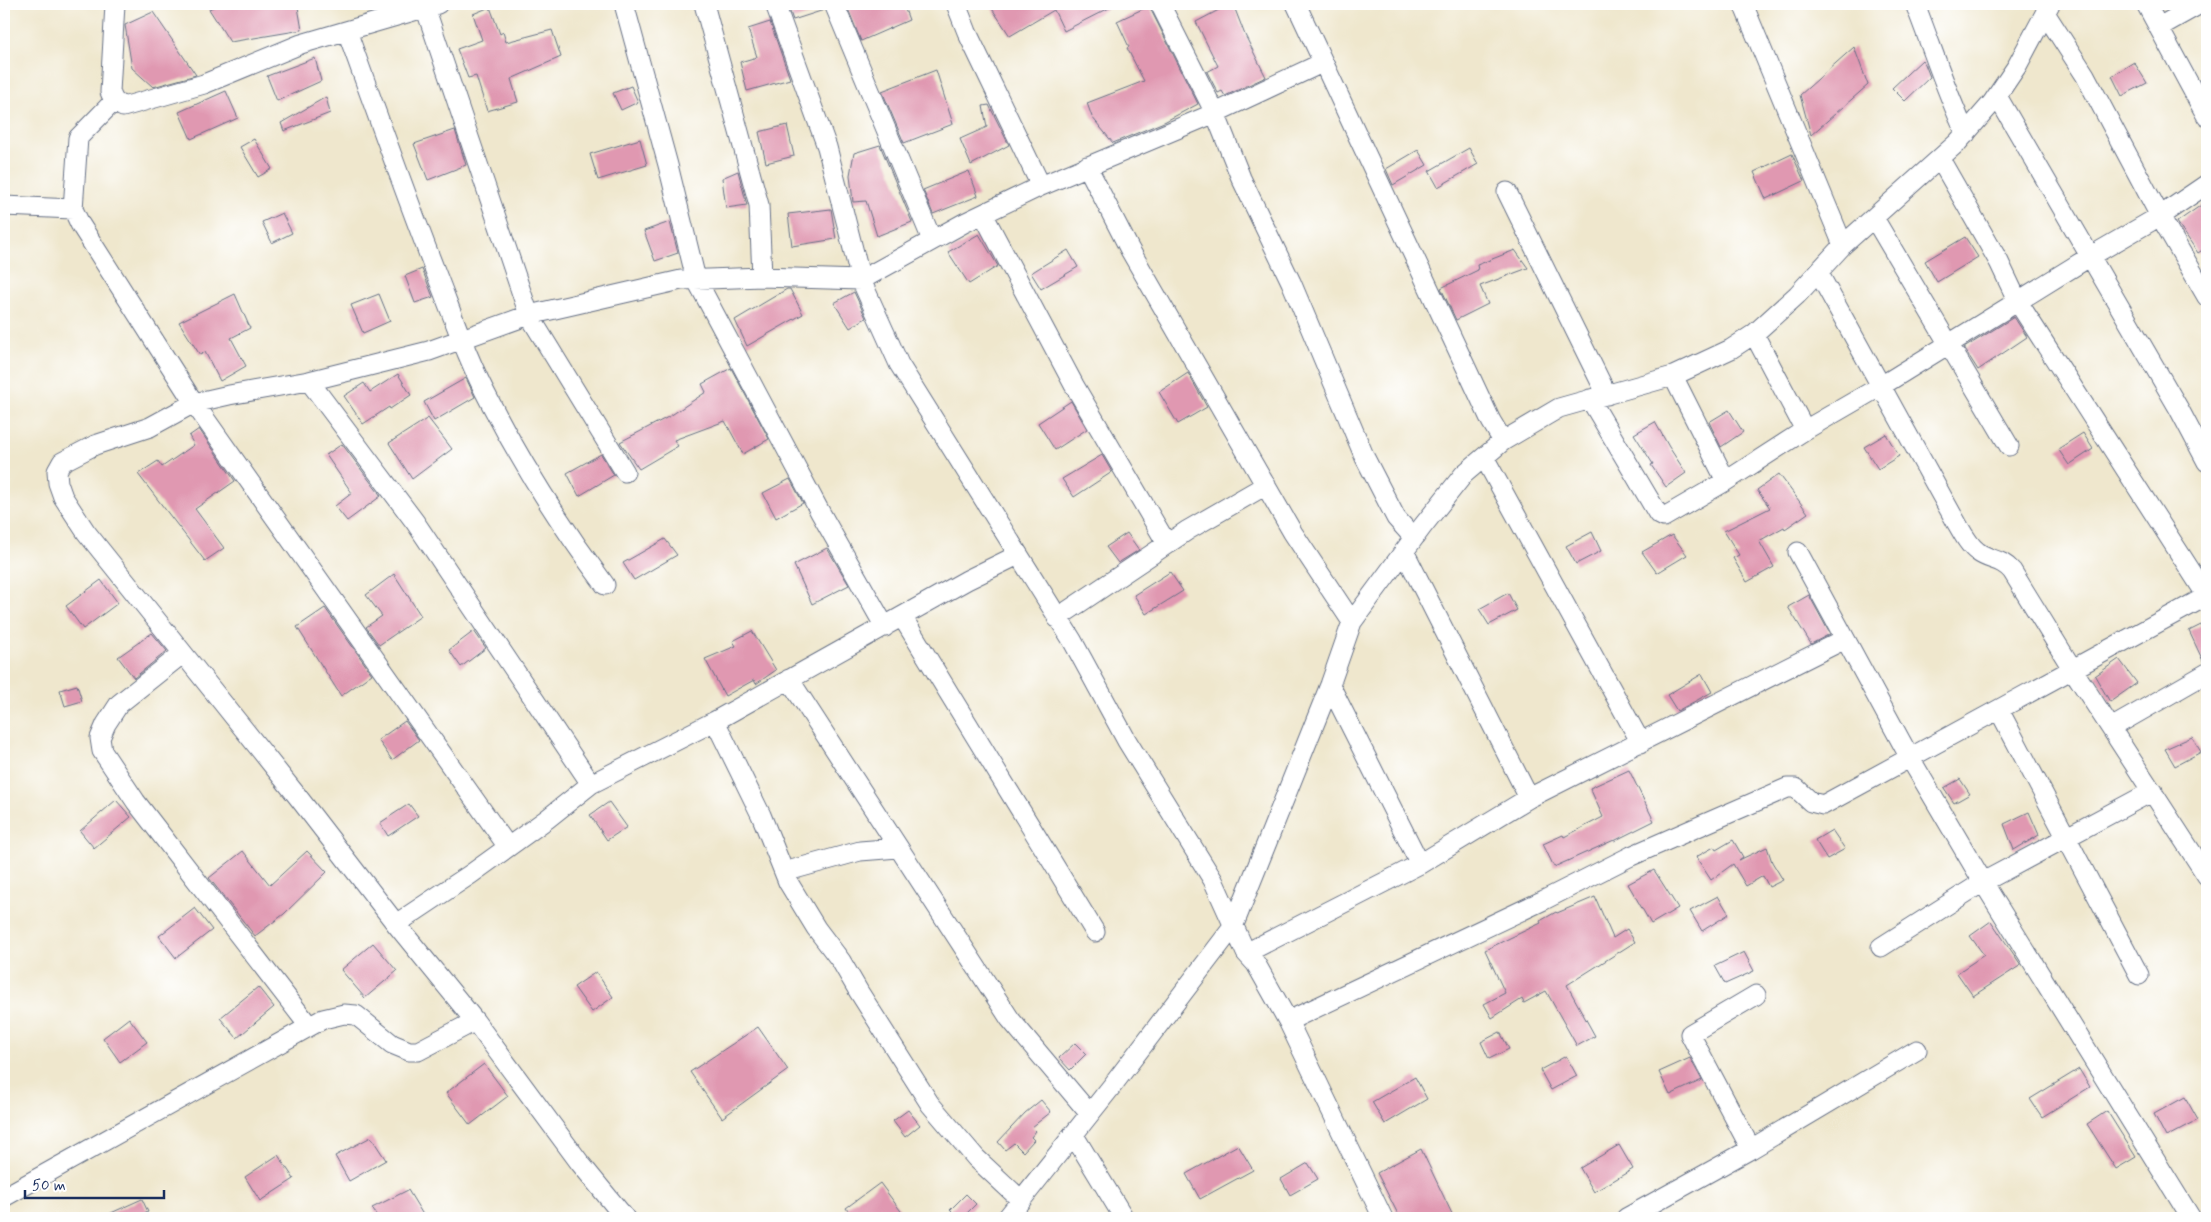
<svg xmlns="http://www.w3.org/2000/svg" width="2211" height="1222" viewBox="0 0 2211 1222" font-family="Mynerve,sans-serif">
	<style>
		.building { fill: #e098b1 }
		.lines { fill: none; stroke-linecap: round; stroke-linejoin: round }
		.minor-casing { stroke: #656f85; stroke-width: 21 }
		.minor { stroke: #fff; stroke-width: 19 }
	</style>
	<rect width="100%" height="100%" fill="#fff"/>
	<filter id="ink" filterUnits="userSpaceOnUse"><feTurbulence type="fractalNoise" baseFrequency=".02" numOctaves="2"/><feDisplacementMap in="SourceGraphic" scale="10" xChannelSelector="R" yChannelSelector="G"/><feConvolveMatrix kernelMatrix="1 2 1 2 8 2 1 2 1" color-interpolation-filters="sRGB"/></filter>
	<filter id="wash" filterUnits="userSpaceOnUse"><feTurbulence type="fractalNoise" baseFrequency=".0096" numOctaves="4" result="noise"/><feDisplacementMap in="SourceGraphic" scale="20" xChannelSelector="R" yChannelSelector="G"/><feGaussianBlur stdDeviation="1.12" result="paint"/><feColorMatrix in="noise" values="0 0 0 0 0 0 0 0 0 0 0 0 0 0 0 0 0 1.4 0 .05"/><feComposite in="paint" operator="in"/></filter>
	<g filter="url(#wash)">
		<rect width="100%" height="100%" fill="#efe7cd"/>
		<g id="blocks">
			<!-- building -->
			<path class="building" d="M219,4h72l7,3 4,23 -72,12 -21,-33z
				M787,4h36l1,6 -31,10z
				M864,4h39l6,16 -48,21 -13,-32z
				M989,4h128l-53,27 -10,-21 -44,26z
				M1230,4h3l12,31 21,42 -41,19 -3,-5 -4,2 -11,-21 11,-6 -22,-44z
				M1149,6l49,98 -34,18 -51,21 -21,-26 -5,-14 57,-22 -17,-33 2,-1 -12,-26z
				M490,7l10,27 3,-2 3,10 46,-12 9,27 -50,22 7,23 -31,9 -11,-35 -8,2 -11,-29 25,-9 -9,-26z
				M153,12l43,63 -43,12 -21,-19 -7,-43z
				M770,22l20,57 -43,12 -7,-29 17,-5 -9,-28z
				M1854,47l14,38 -57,50 -11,-40z
				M315,58l6,23 -44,20 -10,-25z
				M1922,60l3,4 5,13 -25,24 -13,-13z
				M2134,62l13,21 -25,13 -10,-20z
				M936,70l17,54 -49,19 -22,-52z
				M631,86l7,16 -17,8 -8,-17z
				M226,91l12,27 -47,21 -12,-27z
				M326,97l4,16 -46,18 -3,-8z
				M989,105l20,40 -38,20 -11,-26 27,-12 -4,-21z
				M787,125l7,31 -28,7 -7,-31z
				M455,130l11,35 -38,15 -14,-36z
				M254,139l18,30 -14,8 -18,-30z
				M640,139l7,26 -49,15 -8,-26z
				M880,145l32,77 -35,14 -11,-35 -13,1 -3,-27 4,-22z
				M1469,148l9,16 -40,23 -9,-16z
				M1418,150l9,15 -34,20 -7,-16z
				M1792,154l12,27 -38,18 -12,-27z
				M738,171l9,34 -21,3 -4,-30z
				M969,171l9,25 -45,18 -10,-24z
				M2207,201v46l-9,6 -21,-31z
				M831,209l5,30 -44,7 -4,-32z
				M282,213l10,20 -20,10 -10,-21z
				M670,222l8,31 -23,8 -11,-30z
				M979,234l19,32 -29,18 -21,-32z
				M1965,237l13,20 -41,25 -12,-21z
				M1068,250l10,17 -37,22 -10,-16z
				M1515,250l13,18 -48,18 8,18 -32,16 -15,-32 37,-18 -1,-5z
				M422,269l11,28 -18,6 -10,-27z
				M787,289h3l13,25 -56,32 -12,-26z
				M854,292l12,26 -16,10 -16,-25z
				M235,294l15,34 -19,10 15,28 -26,15 -15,-29 -5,3 -21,-33z
				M379,294l11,27 -27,12 -12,-28z
				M2014,317l13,20 -49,33 -14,-22z
				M731,368l38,71 -26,15 -18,-33 -51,19 4,6 -39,23 -19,-27 50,-26 36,-24 -4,-8z
				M1188,373l19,34 -29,17 -19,-32z
				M398,374l13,21 -21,14 -1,-2 -26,17 -19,-28 20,-13 6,9z
				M466,378l9,19 -41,24 -10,-19z
				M1071,401l16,28 -32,21 -17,-27z
				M1729,410l14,22 -22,15 -12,-25z
				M428,418l24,31 -40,30 -23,-36z
				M1655,422l14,25 17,26 -20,14 -15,-22 2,-1 -19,-30z
				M199,429l36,52 -40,28 29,39 -19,13 -67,-87 20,-13 4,6 32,-22 -5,-9z
				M2083,433l10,16 -24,16 -11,-16z
				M1886,434l13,22 -21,13 -14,-22z
				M342,444l39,52 -34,25 -12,-15 17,-13 -26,-38z
				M601,454l13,21 -35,21 -12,-23z
				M1102,455l10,17 -38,25 -12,-18z
				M1779,474l29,39 -23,16 -1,-2 -25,14 15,26 -27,15 -14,-24 6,-3 -15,-24 46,-23 -13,-18z
				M790,479l13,24 -27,15 -13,-25z
				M1592,532l9,19 -25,13 -10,-18z
				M1127,533l12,17 -21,13 -12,-16z
				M1672,535l15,20 -30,18 -15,-21z
				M665,539l12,16 -43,25 -11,-17z
				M827,548l22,37 -37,19 -18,-39z
				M1170,572l13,19 -37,23 -12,-19z
				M394,574l27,42 -42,29 -13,-18 16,-11 -16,-21z
				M101,580l17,23 -35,26 -17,-23z
				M1508,593l9,17 -28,15 -10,-16z
				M1809,595l21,39 -19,10 -23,-37z
				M325,608l47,66 -31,22 -44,-69z
				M2207,622v40l-3,1 -15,-32z
				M474,631l12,17 -25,19 -12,-17z
				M752,631l24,39 -20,14 -2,-4 -29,16 -20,-37 31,-13 -3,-5z
				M152,633l15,18 -33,27 -16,-21z
				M2119,659l18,24 -27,19 -15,-26z
				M1702,674l10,18 -35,19 -10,-16z
				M77,685l5,16 -17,5 -5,-16z
				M405,721l14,19 -27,20 -14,-20z
				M2192,737l9,15 -26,14 -10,-17z
				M1629,770l25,51 -40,20v-1l-60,27 -11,-23 20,-9 1,2 39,-20 -13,-29z
				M1960,779l10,15 -16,9 -10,-15z
				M116,800l15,17 -37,31 -14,-17z
				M609,802l18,25 -20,13 -17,-25z
				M409,804l9,12 -30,20 -8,-13z
				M2029,812l10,23 -25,15 -10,-26z
				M1832,830l13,19 -18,10 -12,-19z
				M1733,840l10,17 -4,3 28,-13 5,15 11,18 -14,7 -6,-11 -17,10 -13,-22 -22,16 -15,-23 18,-10 2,3z
				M243,851l27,34 37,-34 20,21 -43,42 -29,22 -46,-58z
				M1654,870l24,38 -27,16 -23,-40z
				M1718,896l11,18 -27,17 -12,-20z
				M1595,897l18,41 14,-9 8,13 -68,43 28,51 -18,10 -31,-55 -22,12 -2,-4 -30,19 -8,-14 21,-11 -20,-43 56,-27 -1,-2 16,-9 1,1z
				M195,908l17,22 -36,28 -17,-22z
				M1991,921l30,44 -48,31 -16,-23 27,-18 -14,-19z
				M373,943l24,28 -32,27 -24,-28z
				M1744,952l10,19 -29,13 -10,-18z
				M596,972l17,25 -21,15 -18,-25z
				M258,987l16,20 -37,31 -17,-20z
				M129,1018l18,24 -27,20 -17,-24z
				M758,1027l30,43 -66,48 -32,-46z
				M1500,1032l9,17 -20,10 -8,-17z
				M1075,1043l11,11 -16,16 -11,-12z
				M1566,1056l11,20 -26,14 -11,-20z
				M1690,1058l12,22 -32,15 -11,-23z
				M484,1064l24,32 -38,29 -24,-32z
				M2079,1069l11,18 -48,30 -12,-18z
				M1415,1077l12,22 -42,25 -13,-22z
				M2185,1097l13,23 -32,17 -12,-23z
				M1041,1100l10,12 -19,15 4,4 -5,6 3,3 -11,12 -9,-9 -9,7 -7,-8 27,-29z
				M908,1110l12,15 -15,12 -12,-16z
				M2107,1111l29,46 -20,12 -29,-45z
				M371,1137l15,23 -37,21 -14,-25z
				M1238,1145l15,25 -53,29 -14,-25z
				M1619,1145l14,24 -39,23 -14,-24z
				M1421,1149l33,69h-54l-23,-45z
				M278,1155l16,24 -34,22 -15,-24z
				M1308,1163l10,16 -28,16 -9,-16z
				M880,1183l26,35h-53l-7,-10z
				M408,1190l17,28h-47l-6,-10z
				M966,1194l10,10 -14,14h-4l-8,-8z
				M142,1199l6,13 -12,6h-36z"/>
		</g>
	</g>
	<g filter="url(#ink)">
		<use href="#blocks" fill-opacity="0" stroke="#656f85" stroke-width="1"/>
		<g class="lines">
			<defs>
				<path id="minor" d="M115,4l-5,88 4,9 9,6 81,-23 97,-40 137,-40
					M424,4l105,311 96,157
					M624,4l44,161 28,114 124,233 65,115
					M704,4l55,201 3,72
					M775,4l52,143 34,133 103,-57 77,-37
					M834,4l98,236
					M956,4l11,28 74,154 174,-73 26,65 50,104 74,176 31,60 18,20
					M1160,4l55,109 107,-50
					M1296,4l195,417 12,20
					M1743,4l100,241
					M1915,4c17,43 31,88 51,130
					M2146,4l61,113
					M2045,13l40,62 75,141 47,81
					M2159,27l41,-23
					M347,31c29,81 58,162 89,242 17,43 32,88 54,129 33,64 72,125 115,183
					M1997,96l182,313 28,53
					M114,101l-36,37 -5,71 7,15 114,179 314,444
					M1940,159l59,103 19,40 189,294
					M1087,166l43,84 163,283 59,89
					M1507,192l100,203
					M4,206l69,3
					M983,214l91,171 93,159
					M1874,218l135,228
					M1818,272l137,248c6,10 13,25 23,32 12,9 23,6 34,19l61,99 134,206
					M1754,334l51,96
					M1673,376l53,105
					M309,381l106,141 176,262
					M1590,399l68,115 6,3 62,-36 79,-51 76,-44 210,-130 69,-40 47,-32
					M1484,457l157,286
					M1404,551l125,247
					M1798,552l112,206 73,124 208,336
					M903,618l192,314
					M1057,618l131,-88 78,-45
					M182,654l-63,50 -13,20 -6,14 2,13 34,51 173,224
					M789,679l221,340 79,94
					M1330,685l90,179
					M1999,710l140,265
					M715,721l46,94 27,67 28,46 25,33 18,31 71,112 46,54 45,42
					M2111,728l96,-55
					M784,872l76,-21 38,-3
					M396,924l75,-50 76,-55 44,-35 124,-63 252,-141 51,-25
					M1881,947l102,-65 170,-91
					M1246,953l174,-89 109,-66 316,-159
					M1288,1021l95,197
					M1073,1134l51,84
					M1751,1149l-61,-115 66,-39
					M4,1197l319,-178 21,-5 12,1 36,29 17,7h9l57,-30
					M625,1218l-45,-55 -105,-142 -79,-97 -98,-127 -212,-265 -23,-35 -5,-14 -1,-12 5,-9 33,-17 55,-18 44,-24 35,-8 80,-14 120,-30 100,-36 152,-35 81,-3 99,3 38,84 173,276 55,101 86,139 33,73 10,11 32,57 256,-121 87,-44 156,-68h9l15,14 12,3 384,-209
					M1007,1218l105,-132 121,-159 97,-242 22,-63 70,-95 42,-53 39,-33 56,-33 114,-32 58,-27 23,-15 43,-39 46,-50 115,-103 34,-39 25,-37 33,-62
					M1626,1218l125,-69 166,-99"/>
			</defs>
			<!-- minor casing -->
			<use href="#minor" class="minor-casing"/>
			<!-- minor -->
			<use href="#minor" class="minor"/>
		</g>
	</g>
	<!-- margin -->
	<rect width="2211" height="1222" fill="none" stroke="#fff" stroke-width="20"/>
	<!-- scale -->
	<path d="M25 1190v8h139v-8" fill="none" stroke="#1b2f5e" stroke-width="2.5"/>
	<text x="32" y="1190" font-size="15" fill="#1b2f5e" stroke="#ffffff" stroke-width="4" paint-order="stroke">50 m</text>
</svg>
